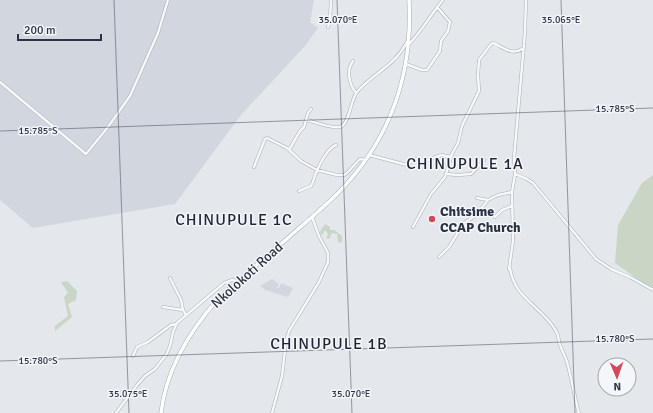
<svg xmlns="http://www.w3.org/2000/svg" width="653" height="413" viewBox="0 0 653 413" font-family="Signika,sans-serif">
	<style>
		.built { fill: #d2d6de }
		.green { fill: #c9d6c5 }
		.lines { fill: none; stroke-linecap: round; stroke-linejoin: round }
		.minor-casing { stroke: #a9aeb7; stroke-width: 3.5 }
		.major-casing { stroke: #a3abb8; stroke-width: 4.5 }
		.minor { stroke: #f7f8fa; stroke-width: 2.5 }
		.major { stroke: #fff; stroke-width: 3.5 }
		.ticks { fill: none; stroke: #2b3445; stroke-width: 1; stroke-opacity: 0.45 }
		.poi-dot { fill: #d1495b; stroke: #f4f6f9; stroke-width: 1.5 }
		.labels { text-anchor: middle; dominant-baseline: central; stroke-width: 3; stroke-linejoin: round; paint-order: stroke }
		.poi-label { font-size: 14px; font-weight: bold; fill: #2b3445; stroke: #f4f6f9; text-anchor: start }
		.street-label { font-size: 14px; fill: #2b3445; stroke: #f4f6f9 }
		.quarter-label { font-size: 16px; letter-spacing: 1px; fill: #1d2536; stroke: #f4f6f9 }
		.ticks-label { font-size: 10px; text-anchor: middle; fill: #2b3445; stroke: #f4f6f9; stroke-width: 3; stroke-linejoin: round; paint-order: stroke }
	</style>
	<rect width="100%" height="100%" fill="#e4e7ec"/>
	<!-- built -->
	<path class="built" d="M0,0h314l-4,22 8,6 -13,18 -64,69 -66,89 -142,24 -33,-28z
		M272,279l7,5 -2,4h2l2,-5 12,5 -5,9 -23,-7 -5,-4z"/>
	<!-- green -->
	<path class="green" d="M653,175v115l-38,-27 3,-38 24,-42z
		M325,224l5,3v3h4l8,6v7l-4,-1 -1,-8 -5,-1 -3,6 -3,-1 2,-4 -3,-4 -3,5 -3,-2z
		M67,281l10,10 -1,9 -8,4 4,13 -17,14v-5l13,-10 -4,-19 4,-4 -7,-11z"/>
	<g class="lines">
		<defs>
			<path id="minor" d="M526,0l-1,32 -11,126 1,16 12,5 6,4 63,76 15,10 19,8 23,13
				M328,27l2,-7 1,-20
				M409,44c13,-13 22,-30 34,-44
				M353,61c-7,9 -4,23 3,32
				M406,64l16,6h5l13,-19 1,-10 7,-10 2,-9 -13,-15
				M0,82l86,72 22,-27 22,-31 28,-63 10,-33
				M307,120c7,2 25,9 33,7 9,-2 11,-28 17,-35 17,-20 37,-25 50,-50
				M289,150l11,-19 4,-4 4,-14 3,-4
				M369,155l38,10 8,-6 12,1 15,-5 9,2
				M254,167l11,-28 2,-1 20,10 14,13 16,9 20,5h7l3,-2 13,-14 5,1
				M446,174l12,1 13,-1 13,-14
				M299,191l12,-5c3,-5 3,-10 6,-15 3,-8 11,-23 19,-26
				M477,198l11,2
				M495,217l7,-7 10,-4
				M413,227l18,-33 14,-17 7,-23 6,-11 4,-17 17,-35 -1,-16 1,-15 12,-16 2,-1c10,4 19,13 29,6
				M439,257l10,-10 15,-24 11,-7 13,-16 10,-5 14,-3
				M510,268c4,31 33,39 46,63 3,4 2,9 4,14 2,6 5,11 7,17 5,17 7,34 12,51
				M509,269l4,-28 -1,-49 3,-18
				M170,278l11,22 2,10 3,5
				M163,307l20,3
				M133,356l4,-9 11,-5 23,-17 5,-1
				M116,413l21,-28 8,-9 10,-7 11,-14 4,-9 3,-14 4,-9 47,-40 8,-3 7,1
				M272,413l10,-37 4,-35 3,-10 30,-49 9,-20v-9l-9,-17 -7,-19"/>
			<path id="major" d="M161,413c5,-43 28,-81 56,-113 21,-19 42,-38 64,-56 19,-17 39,-33 57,-51 52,-53 75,-119 71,-193"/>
		</defs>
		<!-- minor casing -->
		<use href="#minor" class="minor-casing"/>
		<!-- major casing -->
		<use href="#major" class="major-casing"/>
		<!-- minor -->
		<use href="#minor" class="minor"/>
		<!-- major -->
		<use href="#major" class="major"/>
	</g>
	<!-- ticks -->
	<path class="ticks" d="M114,0l15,413M337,0l15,413M561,0l14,413M0,131l653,-23M0,361l653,-22"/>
	<!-- markers -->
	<circle class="poi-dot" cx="432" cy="219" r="4"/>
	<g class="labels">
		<!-- poi labels -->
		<g class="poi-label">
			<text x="440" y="211">Chitsime<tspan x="440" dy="16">CCAP Church</tspan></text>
		</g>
		<!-- street labels -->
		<g class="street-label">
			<text transform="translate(247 275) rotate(-42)">Nkolokoti Road</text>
		</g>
		<!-- quarter labels -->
		<g class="quarter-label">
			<text x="465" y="164">CHINUPULE 1A</text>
			<text x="234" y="220">CHINUPULE 1C</text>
			<text x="329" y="344">CHINUPULE 1B</text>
		</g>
	</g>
	<g class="ticks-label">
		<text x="338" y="23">35.070°E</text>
		<text x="561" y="23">35.065°E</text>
		<text x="615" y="112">15.785°S</text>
		<text x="38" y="134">15.785°S</text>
		<text x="615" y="342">15.780°S</text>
		<text x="38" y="364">15.780°S</text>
		<text x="128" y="397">35.075°E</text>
		<text x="351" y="397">35.070°E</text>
	</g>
	<!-- north arrow -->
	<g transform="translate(617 377) rotate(178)"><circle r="19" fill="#f4f6f9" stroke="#a4a8b1"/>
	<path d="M0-3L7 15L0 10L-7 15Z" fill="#d1495b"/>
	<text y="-6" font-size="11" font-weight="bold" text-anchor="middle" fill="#2b3445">N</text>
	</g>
	<!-- scale -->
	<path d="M18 34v6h83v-6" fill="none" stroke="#2b3445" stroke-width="2"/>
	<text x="24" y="34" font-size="12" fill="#2b3445" stroke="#f4f6f9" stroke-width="3" paint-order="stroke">200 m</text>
</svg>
